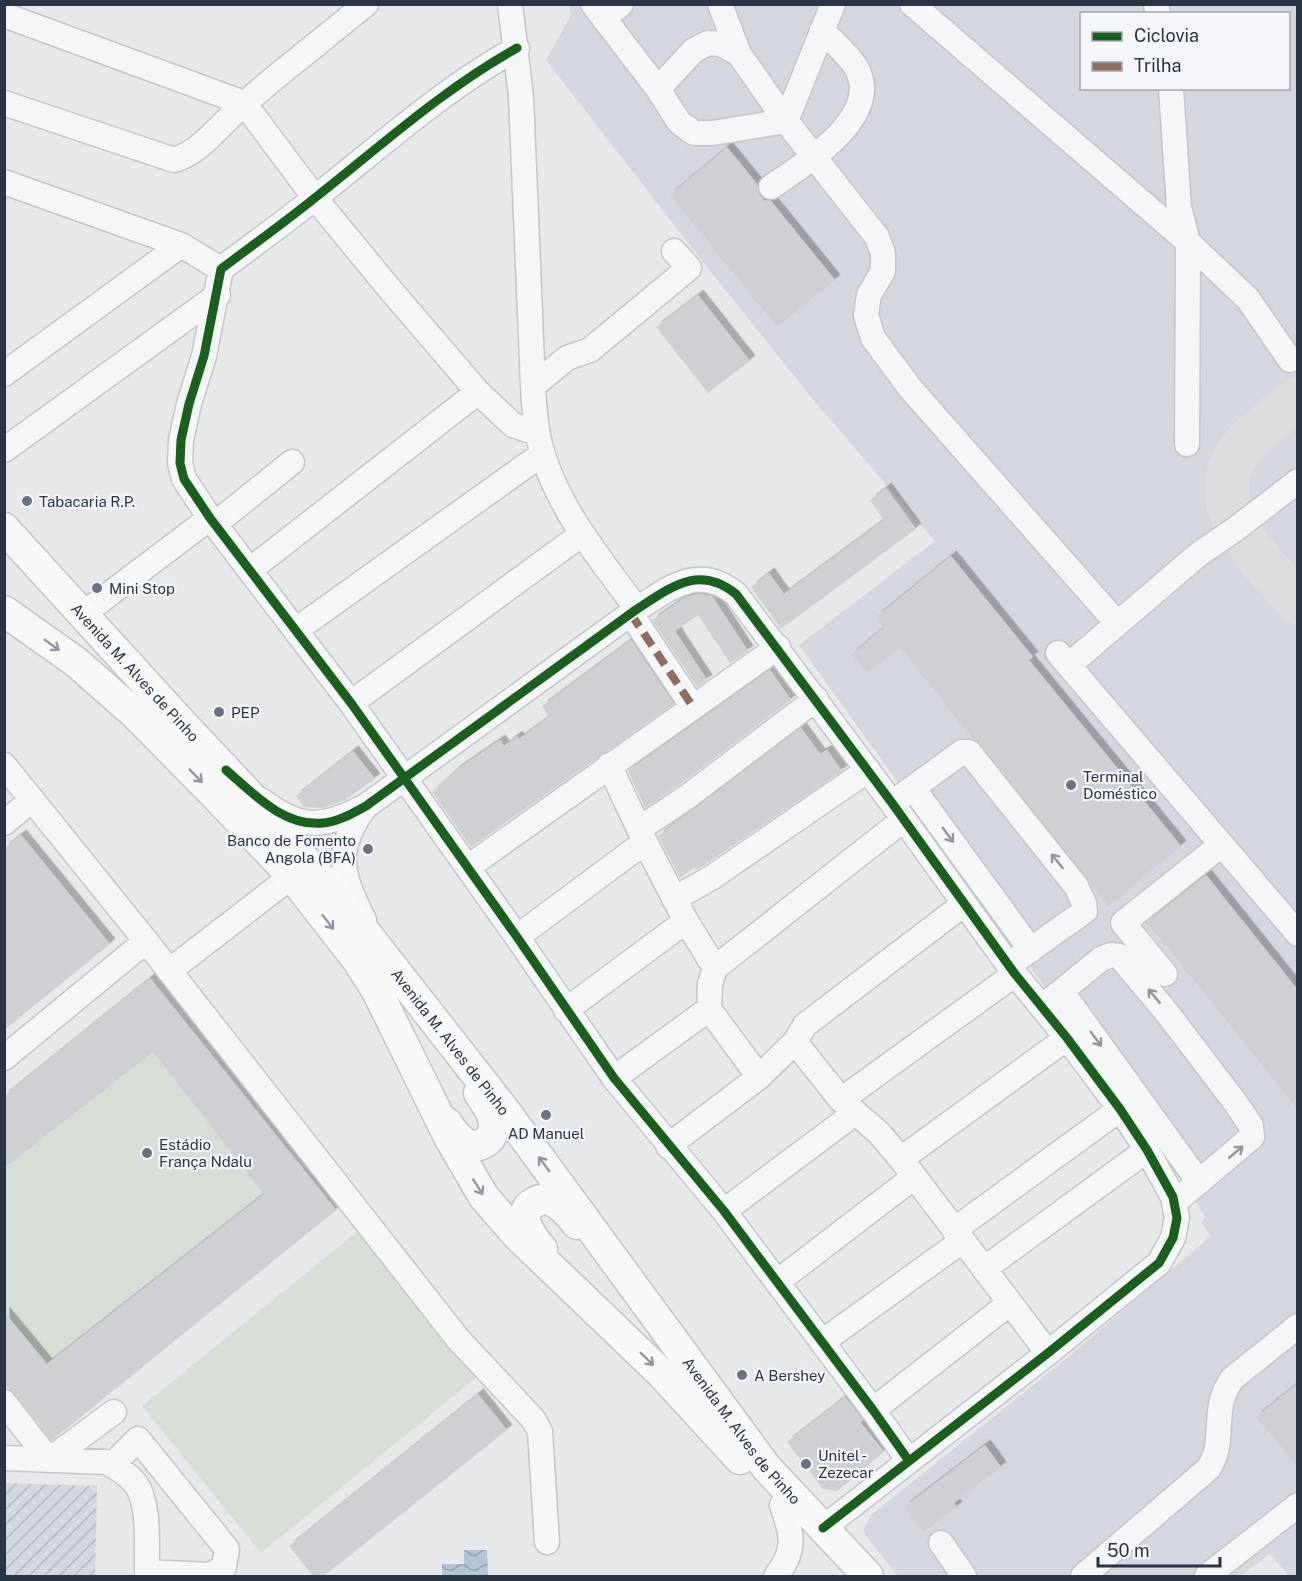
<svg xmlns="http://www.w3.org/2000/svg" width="1302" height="1581" viewBox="0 0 1302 1581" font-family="'Public Sans',sans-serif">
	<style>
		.built { fill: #d4d7dd; fill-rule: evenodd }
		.industrial { fill: url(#industrial-furrows) }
		.green { fill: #d6ded6 }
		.water { fill: url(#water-waves) }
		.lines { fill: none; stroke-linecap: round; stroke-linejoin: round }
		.taxiway { stroke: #dadcde; stroke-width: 44 }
		.building { fill: #ced0d3; filter: url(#shadow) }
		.minor-casing { stroke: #c4c6c8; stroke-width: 27 }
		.major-casing { stroke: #c2c5c8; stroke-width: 33 }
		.minor { stroke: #f5f6f7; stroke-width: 24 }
		.major { stroke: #f8f8f8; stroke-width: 30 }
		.quiet { stroke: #8d6e63; stroke-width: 8; stroke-dasharray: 15 8; stroke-linecap: butt }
		.cycleway-casing { stroke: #f4f6f9; stroke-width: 13 }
		.cycleway { stroke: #1b5e20; stroke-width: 9 }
		.oneway { stroke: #92969e }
		.oneway2 { stroke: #90959e }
		.poi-dot { fill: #6c737f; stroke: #f4f6f9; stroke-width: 2 }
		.labels { text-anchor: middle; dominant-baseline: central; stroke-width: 4.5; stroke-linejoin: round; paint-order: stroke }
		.poi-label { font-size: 15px; fill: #2b3445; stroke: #f4f6f9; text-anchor: start }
		.street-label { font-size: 15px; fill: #2b3445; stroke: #f4f6f9 }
	</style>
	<defs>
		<pattern id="industrial-furrows" width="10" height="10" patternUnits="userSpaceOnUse" patternTransform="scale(1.5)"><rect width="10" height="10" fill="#d4d7dd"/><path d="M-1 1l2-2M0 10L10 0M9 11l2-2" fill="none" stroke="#b6b9bf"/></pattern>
		<pattern id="water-waves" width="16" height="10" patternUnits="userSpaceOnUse" patternTransform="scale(1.5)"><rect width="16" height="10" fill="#b4c4d5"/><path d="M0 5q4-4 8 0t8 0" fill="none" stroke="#93a0af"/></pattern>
		<filter id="shadow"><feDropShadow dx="5.5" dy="-5.5" stdDeviation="0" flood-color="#0004"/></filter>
	</defs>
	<rect width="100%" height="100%" fill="#e6e8ea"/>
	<!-- built -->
	<path class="built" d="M568,5h729v1571h-8l-19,-22 -30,22h-342l-33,-41 -1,-6 7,-14 191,-153 149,-126 -10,-13 5,-6 -93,-135 -314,-437 136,-104 -120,-139 -120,-150 -149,-192 25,-45zM1082,14h206v74h-206z"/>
	<!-- industrial -->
	<path class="industrial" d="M5,1483l92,3 -2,90h-90z"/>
	<!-- green -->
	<path class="green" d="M150,978l186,232 -286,232 -45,-57v-289z
		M359,1230l118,147 -216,176 -119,-147z"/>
	<!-- water -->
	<path class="water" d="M464,1550h23l1,26h-46v-12h22z"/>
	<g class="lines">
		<!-- taxiway -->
		<path class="taxiway" d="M1298,399c-20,16 -52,38 -64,60 -29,53 32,107 64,143"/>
	</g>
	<!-- building -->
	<path class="building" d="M727,147l30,37 3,11 4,5 7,1 64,79 -58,47 -107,-132z
		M698,295l52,66 -42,32 -52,-66z
		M886,488l30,41 -135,100 -30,-42 18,-14 15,21 100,-74 -14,-20z
		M951,556l82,101 -4,3 152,186 -73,60 -128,-163 -8,-5 -72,-91 -33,26 -16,-18 33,-28 -8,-10z
		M698,594l14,2 36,55 -18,12 -32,-48 -23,16 32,49 -10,7 -45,-67 34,-23z
		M631,640l43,64 -203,143 -39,-55 24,-22 44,-30 4,6 13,-10 2,3 30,-22 -7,-11z
		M770,670l21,30 -112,85 -34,23 -17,-37z
		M801,728l19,26 7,-4 15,21 -139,95 -7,4 -1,-3 -15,11 -22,-42z
		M353,751l22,28 -30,21 -23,8 -18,-1 -8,-11z
		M21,835l89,109 -106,86v-182z
		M1206,875l92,115v120l-151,-188z
		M150,978l186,232 -284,230 -37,-47 -11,-8v-73l43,52 217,-170 -111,-142 -149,116v-72z
		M1298,1383v84l-42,-50z
		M478,1394l29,36 -183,146h-11l-24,-30z
		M845,1397l18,23 -3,2 24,30 -47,39 -14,-2 -36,-47z
		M985,1445l16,22 -47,36 3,4 -34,25 -19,-25z"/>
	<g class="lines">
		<defs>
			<path id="minor" d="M510,4l11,92 12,290c1,23 3,47 10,69 18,58 59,106 94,154
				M593,4l65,85 21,33 15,11h19l73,-12 91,116 6,16v18l-14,24 -3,20 7,23 37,50 207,235
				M720,4l19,50
				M912,4l276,238 60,57 42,61
				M1156,4l2,10
				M4,15l240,88 71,95 73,89 90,105 35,33 24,8
				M604,19l17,-15
				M517,48c-75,42 -135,97 -201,149 -31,25 -63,48 -95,72l-17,87 -15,48 -8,36 -1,23 4,16 26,39 141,185 166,234 97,141 110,133 149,199 36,51
				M1171,88l8,119 9,35 -1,202
				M658,89l36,-39 14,-7 13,1 18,10 47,67
				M4,103l170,57c28,-8 49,-39 71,-57 39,-34 81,-66 121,-99
				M786,121l47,-117
				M4,182l177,63 40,24
				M771,187c33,-23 109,-68 87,-116 -6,-13 -26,-30 -36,-41
				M4,374l177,-129
				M533,386l34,-28 23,-8 99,-82 -15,-17
				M4,450l214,-155
				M215,524l77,-62
				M251,569l227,-177
				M83,614l127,-96
				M631,614l62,93
				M296,630l246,-176
				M1058,653l240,281
				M1069,665l130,-111 38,-26 61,-47
				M351,703l231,-169
				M4,765l142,176 312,398 75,80 7,12 7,111
				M609,765l36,77 41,79 29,47 -5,16 -1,25 50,68
				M913,788l118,162
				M261,800c40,31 62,28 105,6l271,-197c34,-22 62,-45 99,-15l156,209 123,171 52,64 53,71 27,41 26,47 4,21 -4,20 -14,25 -111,90 -225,175
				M892,803l70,-51h7l107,134 8,17 1,8 -76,54
				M4,823l28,-23
				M639,829l48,-32 129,-98
				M468,867l310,-220
				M674,899l37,-21 157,-108
				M364,920c-23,-46 -31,-71 2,-114
				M517,937l128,-95
				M715,968l188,-148
				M169,971l123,-95
				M1165,974l-42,-51 98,-78
				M1062,992l137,190
				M1042,1007l59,-48 10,-4 8,1 45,53 71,93 16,24 1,11 -77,65
				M566,1010l120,-89
				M795,1042l46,58 38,33 22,26 147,194
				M4,1058l142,-117
				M614,1078l95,-69
				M841,1100l174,-126
				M668,1146l91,-69 36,-35 10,-17 159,-121
				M901,1159l166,-121
				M724,1211l131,-98
				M954,1230l166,-121
				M984,1269l163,-119
				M777,1282l137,-105
				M822,1342l140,-101
				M4,1402l45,58
				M873,1410l137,-107
				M4,1458l102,4c11,6 22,12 30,22 15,22 10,67 11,92
				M49,1460l65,-48
				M112,1465l26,-26 89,110 -3,18 -14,8 -63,-3
				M941,1543l23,33
				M776,1576c21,-26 16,-42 6,-71
				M1083,1576l125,-107c20,-29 1,-61 25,-91l65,-52
				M1207,1576l91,-71"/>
			<g id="major">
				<path id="s1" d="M4,528l176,193 74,79 93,109 158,202 261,356 102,109"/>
				<path d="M4,611l72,51 58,51 80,81 78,82 66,85 19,30 73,148 34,58 33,38 145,139 78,85"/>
				<path d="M447,1123c5,8 11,17 20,21 14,6 29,-6 27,-21 -1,-11 -9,-21 -15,-30"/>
				<path d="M542,1249c-11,-12 -28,-36 -7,-47 4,-2 9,-3 14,-2 12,3 21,15 28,24"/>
			</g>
		</defs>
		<!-- minor casing -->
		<use href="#minor" class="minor-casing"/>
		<!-- major casing -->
		<use href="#major" class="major-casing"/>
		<!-- minor -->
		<use href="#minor" class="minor"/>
		<!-- major -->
		<use href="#major" class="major"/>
		<!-- quiet -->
		<path class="quiet" d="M631,614l62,93"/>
		<defs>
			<path id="cycleway" d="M517,48c-75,42 -135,97 -201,149 -31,25 -63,48 -95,72l-17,87 -15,48 -8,36 -1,23 4,16 26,39 141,185 166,234 97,141 110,133 149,199 36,51
				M226,770c27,23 57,57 97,53 15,-1 30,-10 43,-17l271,-197c34,-22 62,-45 99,-15l156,209 123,171 52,64 53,71 27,41 26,47 4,21 -4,20 -14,25 -111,90 -225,175"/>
		</defs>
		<!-- cycleway casing -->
		<use href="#cycleway" class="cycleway-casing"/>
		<!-- cycleway -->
		<use href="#cycleway" class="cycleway"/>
	</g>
	<!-- one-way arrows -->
	<defs><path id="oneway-shaft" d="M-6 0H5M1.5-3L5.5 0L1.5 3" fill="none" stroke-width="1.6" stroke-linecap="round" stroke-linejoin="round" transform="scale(1.5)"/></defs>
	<g class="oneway">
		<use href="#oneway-shaft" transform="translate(52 645) rotate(36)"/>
		<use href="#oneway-shaft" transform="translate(196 776) rotate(45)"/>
		<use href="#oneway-shaft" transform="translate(328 922) rotate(52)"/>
		<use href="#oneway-shaft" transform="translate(544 1164) rotate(-127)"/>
		<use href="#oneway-shaft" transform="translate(478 1187) rotate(58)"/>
		<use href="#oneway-shaft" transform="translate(647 1359) rotate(44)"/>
	</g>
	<g class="oneway2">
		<use href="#oneway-shaft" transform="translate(948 835) rotate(54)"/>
		<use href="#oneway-shaft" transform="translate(1057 861) rotate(-129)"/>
		<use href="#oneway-shaft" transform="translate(1154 996) rotate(-130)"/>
		<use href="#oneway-shaft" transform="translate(1096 1039) rotate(54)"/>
		<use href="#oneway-shaft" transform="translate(1236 1152) rotate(-40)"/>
	</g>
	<!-- markers -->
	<g class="poi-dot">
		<circle cx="27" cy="501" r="6"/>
		<circle cx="97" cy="588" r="6"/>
		<circle cx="219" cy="712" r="6"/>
		<circle cx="1071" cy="785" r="6"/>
		<circle cx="368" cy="849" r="6"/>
		<circle cx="546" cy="1115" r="6"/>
		<circle cx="147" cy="1153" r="6"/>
		<circle cx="742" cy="1375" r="6"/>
		<circle cx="806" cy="1464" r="6"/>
	</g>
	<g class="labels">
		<!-- poi labels -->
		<g class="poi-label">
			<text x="39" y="501">Tabacaria R.P.</text>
			<text x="109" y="588">Mini Stop</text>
			<text x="231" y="712">PEP</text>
			<text x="1083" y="776">Terminal<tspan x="1083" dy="17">Doméstico</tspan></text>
			<text x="356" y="840" text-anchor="end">Banco de Fomento<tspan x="356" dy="17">Angola (BFA)</tspan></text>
			<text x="546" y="1133" text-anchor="middle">AD Manuel</text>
			<text x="159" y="1144">Estádio<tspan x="159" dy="17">França Ndalu</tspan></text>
			<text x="754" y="1375">A Bershey</text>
			<text x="818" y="1455">Unitel -<tspan x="818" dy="17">Zezecar</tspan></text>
		</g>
		<!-- street labels -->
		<g class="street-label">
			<text stroke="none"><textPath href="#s1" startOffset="195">Avenida M. Alves de Pinho</textPath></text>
			<text stroke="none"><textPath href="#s1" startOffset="681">Avenida M. Alves de Pinho</textPath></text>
			<text stroke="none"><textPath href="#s1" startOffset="1167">Avenida M. Alves de Pinho</textPath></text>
		</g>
	</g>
	<!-- border -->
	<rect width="1302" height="1581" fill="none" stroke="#2b3445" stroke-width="12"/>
	<!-- legend -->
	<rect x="1080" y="12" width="210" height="78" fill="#f4f6f9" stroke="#a4a8b1" stroke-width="1.5"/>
	<rect x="1092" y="32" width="30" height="9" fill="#1b5e20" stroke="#a4a8b1" stroke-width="1.5"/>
	<text x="1134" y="42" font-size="18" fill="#2b3445">Ciclovia</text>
	<rect x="1092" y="62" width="30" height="9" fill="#8d6e63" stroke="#a4a8b1" stroke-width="1.5"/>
	<text x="1134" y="72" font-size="18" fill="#2b3445">Trilha</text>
	<!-- scale -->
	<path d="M1098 1557v9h122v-9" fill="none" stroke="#2b3445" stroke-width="3"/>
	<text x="1107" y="1557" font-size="18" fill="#2b3445" stroke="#f4f6f9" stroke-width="4.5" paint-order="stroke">50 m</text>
</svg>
